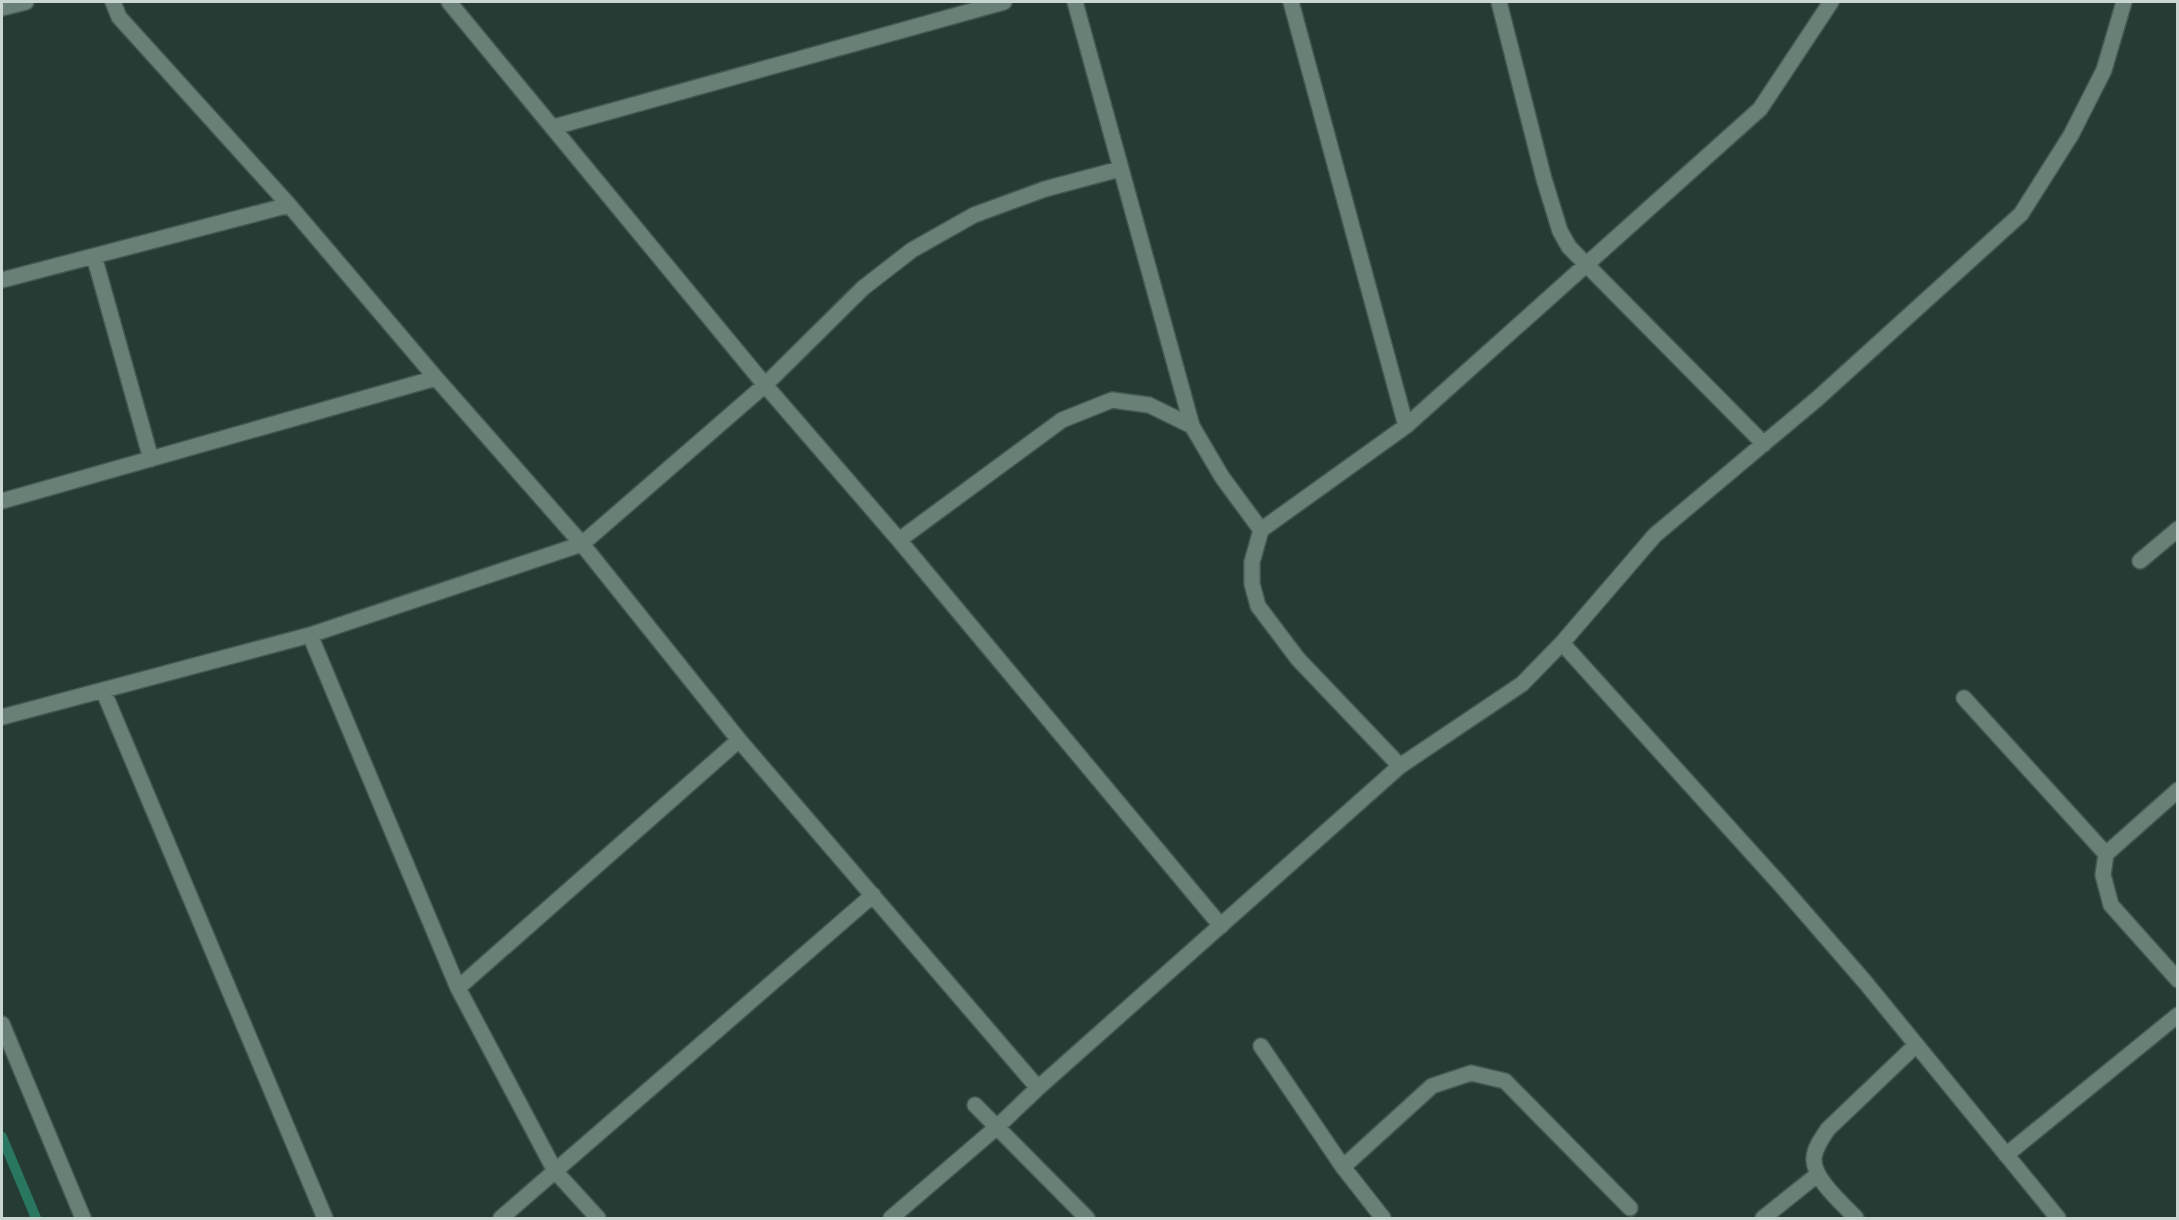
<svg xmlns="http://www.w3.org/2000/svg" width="2179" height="1220" viewBox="0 0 2179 1220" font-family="'Varela Round',sans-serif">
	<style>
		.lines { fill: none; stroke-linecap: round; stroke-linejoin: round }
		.stream { stroke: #297760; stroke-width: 10 }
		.minor-casing { stroke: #455852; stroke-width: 18 }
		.minor { stroke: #698077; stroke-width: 15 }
	</style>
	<rect width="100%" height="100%" fill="#263b33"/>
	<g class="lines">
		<!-- stream -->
		<path class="stream" d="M2,1137l34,81"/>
		<defs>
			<path id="minor" d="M113,2l6,15 170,188 147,173 146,166 157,196 299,348
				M449,2l316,383 134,155 322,386
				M1075,2l117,424 30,51 39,53 -9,32v22l6,22 40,53 102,107
				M1291,2l115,424
				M1499,2l45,177 16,52 9,16 195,197
				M2,8l24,-6
				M554,127l450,-125
				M94,256l57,203
				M2,280l287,-75
				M2,501l434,-123
				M1261,530l145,-104 354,-317 71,-107
				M899,540l163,-120 50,-20 37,5 43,21
				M2140,561l38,-32
				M310,635l148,353 97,183 43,47
				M1562,643l217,240 86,99 193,236
				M103,690l222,528
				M1964,698l142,156
				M2,717l308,-82 272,-91 183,-159 98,-97 49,-38 62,-35 71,-26 75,-20
				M2178,790l-72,64 -3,21 8,30 67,75
				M458,988l281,-248
				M2,1024l81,194
				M1261,1046l82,121 40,51
				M975,1105l112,113
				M2006,1155l172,-140
				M1343,1167l89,-81 39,-13 34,8 125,127
				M501,1218l372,-323
				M891,1218l106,-91 41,-39 362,-322 122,-82 40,-41 93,-108 162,-136 204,-185 50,-79 33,-65 20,-68
				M1763,1218l54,-43
				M1856,1218c-13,-14 -44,-40 -42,-60 1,-11 8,-20 14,-29l88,-84"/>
		</defs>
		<!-- minor casing -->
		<use href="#minor" class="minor-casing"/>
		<!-- minor -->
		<use href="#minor" class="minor"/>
	</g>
	<!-- border -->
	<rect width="2179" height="1220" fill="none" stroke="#c9d5d1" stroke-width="6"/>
</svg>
